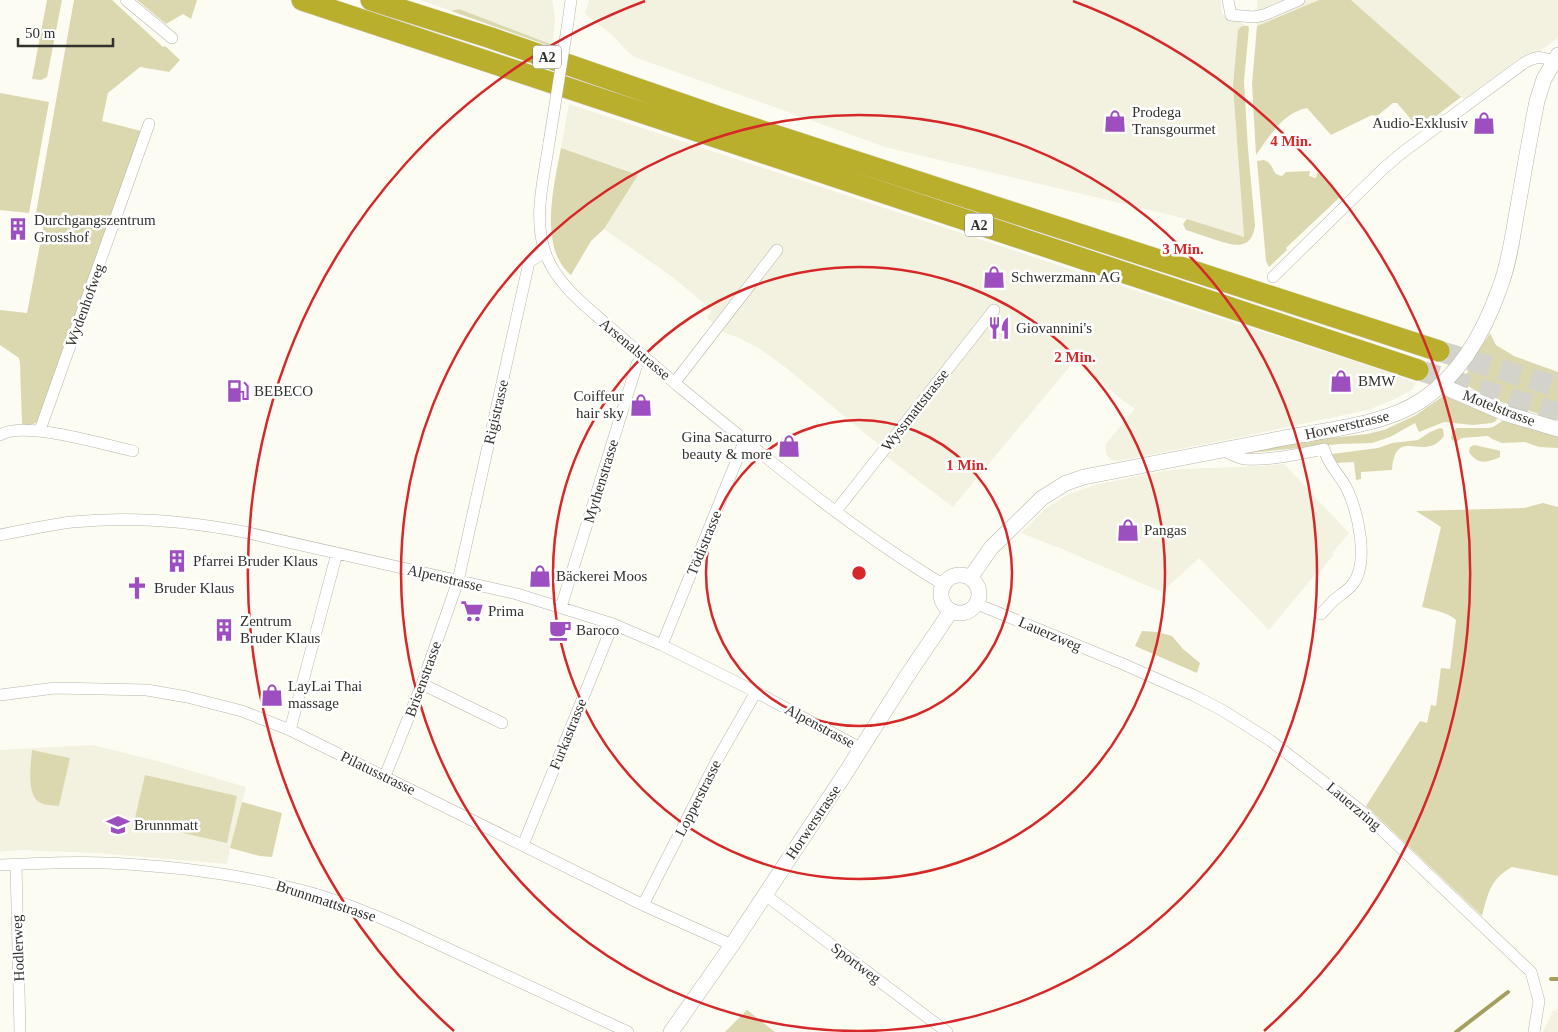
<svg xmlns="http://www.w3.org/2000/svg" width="1558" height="1032" viewBox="0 0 1558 1032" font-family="'Times New Roman',serif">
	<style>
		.built { fill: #f3f2e0 }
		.green { fill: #dbd8b0 }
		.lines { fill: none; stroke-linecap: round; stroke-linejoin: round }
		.stream { stroke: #a49f5f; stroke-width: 4 }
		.motorway-tunnel { stroke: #d4d3cb; stroke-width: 21; stroke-dasharray: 21 11; stroke-linecap: butt }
		.minor-casing { stroke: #b6b5ab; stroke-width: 12 }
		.tertiary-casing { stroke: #b6b5ab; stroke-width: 16 }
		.motorway-casing { stroke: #dadad9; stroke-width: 22 }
		.minor { stroke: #fff; stroke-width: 11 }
		.tertiary { stroke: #fff; stroke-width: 15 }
		.motorway { stroke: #baaf2c; stroke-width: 21 }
		.minor-bridge-casing { stroke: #b6b5ab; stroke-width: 12; stroke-linecap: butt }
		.minor-bridge { stroke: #fff; stroke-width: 11 }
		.ring { fill: none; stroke: #d62828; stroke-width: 2.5 }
		.labels { text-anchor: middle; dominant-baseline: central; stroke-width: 5; stroke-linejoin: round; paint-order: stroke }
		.shield { fill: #fff; stroke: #6f6f6c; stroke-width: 1 }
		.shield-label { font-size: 14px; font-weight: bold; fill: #31312d }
		.poi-label { font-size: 15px; fill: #31312d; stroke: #fff; text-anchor: start }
		.street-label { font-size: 15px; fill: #31312d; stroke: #fff }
		.centre { fill: #d62828; stroke: #fff; stroke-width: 2.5 }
		.ring-label { font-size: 15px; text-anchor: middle; font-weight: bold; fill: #d62828; stroke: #fff; stroke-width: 5; stroke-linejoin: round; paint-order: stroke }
	</style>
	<rect width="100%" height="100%" fill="#fdfcf2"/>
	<!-- built -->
	<path class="built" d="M420,0h132l3,17 -2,28 -94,-36 -8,2z
		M589,0h632l1,14 26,12h-6l-9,60 11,152 -57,-19 -302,-72 -248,-89 -8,-5 -17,-18 -27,-21z
		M1257,0h62l-62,26z
		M1351,0h207v38l-89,66z
		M569,104l629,207 190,61 28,11 -4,7 -19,10 -25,10 -132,28 -118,23 -6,-1 -5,-4 -2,-11 30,-36 -13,-9 -47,-40 -122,147 -66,-50 -9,-13 -93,-77 -25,-18 -23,-12 -12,-4 -18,-15 5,-8 -41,-34 -67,-47 34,-54 -77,-27z
		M1284,464l65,69 -14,17 -3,3 2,1 -15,19 -2,-1 -48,58 -70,-72 -37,34 -100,-43 -41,-16 23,-23 19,-13 31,-12 70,-14 19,-2 78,-3z
		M93,745l68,17 85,25 -16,61 -3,16 -132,-11 -76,-3 -19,2v-102z
		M1558,1009v23h-15l10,-21z"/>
	<!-- green -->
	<path class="green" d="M47,0h15l-15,77 -6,3 -9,-1z
		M74,0h38l51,47 2,-1 15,14 -11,12 -29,-5 -32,26 -6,28 39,10 -101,289c-5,4 -12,7 -18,4l-2,-60 -1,-6 -19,-13v-35l27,3 18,-95 -3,-1v-3l-6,-1z
		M137,0h60l-6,19 -8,-5 -17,10z
		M1319,0h32l110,97 -42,32 -22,-26h-4l-16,13 -5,-1 -41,20 -24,-27c-25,5 -37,28 -51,47l-4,-71 5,-58z
		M459,9l94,36 -1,2 -101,-36z
		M1242,26h6l1,2 -5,53 4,68 7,76c-3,26 -21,21 -39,15 -10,-3 -20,-7 -30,-10l-3,-6 4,-5 57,18 -11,-151 5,-56z
		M0,93l49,9 -20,111 -29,-3z
		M561,148l77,27 -34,54 -13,12 -20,34c-33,-27 -17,-91 -10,-127z
		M1264,160c2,1 5,2 6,4 5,6 2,10 12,12l4,-4 24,-1 -1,5 7,2 1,-5 3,1 20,23 -54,51 1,2 -18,17 -3,-6 -9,-100z
		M1490,333l6,12 18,11 44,16v48l-66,-21 -16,-8 -14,-9v-2l8,-11v-5z
		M1446,394l52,21 -2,6 -4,2 -19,2 -29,-3 -25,10 -4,-9 -25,14 -18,6 -32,1 -92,9v-1l68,-13 24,-2 27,-3 17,-4 32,-15z
		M1504,420l54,13v15l-19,-1 -14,-5 -23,1 -10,-4 -4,-3 -26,2 -6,4 -5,-3 1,-7 5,-4h31l5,-1z
		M1440,428l3,1 1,7c-20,28 -48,-12 -52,34l-31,2v7l-5,1 -2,-18 -18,1 -4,-2v-7l46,-6 14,-5 26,-3 12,-8z
		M1474,445l23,5 3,1v6c-13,6 -22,8 -31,-5l1,-5z
		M1543,503l15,4v369l-46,-9c-22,12 -24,27 -30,49l-116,-110 54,-85 7,2 4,-18 5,1 5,-38 9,1 6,-49c-9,-8 -22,-10 -34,-13l19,-80 -25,-16 108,-3z
		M1142,631l15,1 15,4 11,13 17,14 -3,10 -62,-27z
		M32,750l38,8 -11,48c-6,-1 -14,0 -20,-4 -13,-8 -8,-39 -7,-52z
		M145,775l92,21 -10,47 -93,-21z
		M242,802l40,11 -10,44 -12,-1 -30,-8z
		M747,1010l28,22h-50z"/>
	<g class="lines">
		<!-- stream -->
		<path class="stream" d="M1551,979h7
			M1456,1032l52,-40"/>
		<!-- motorway-tunnel -->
		<path class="motorway-tunnel" d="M1439,351l119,36
			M1418,370l140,43"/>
		<defs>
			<path id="minor" d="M126,0l46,38
				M1228,0l3,15 23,2 10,-2 35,-15
				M568,22l3,-22
				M549,143c-5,35 -16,74 -4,109 10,30 37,51 60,71 24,21 48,41 72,62 86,70 172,143 267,200
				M1273,277l111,-109 19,-16 121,-89c13,-7 15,-7 30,-2
				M675,382l102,-132
				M40,430l109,-306
				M0,435c23,-15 105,10 133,16
				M1223,450c7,4 14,8 22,9 23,2 56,-5 79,-10 4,16 16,26 23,40 11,23 23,75 5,96 -5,6 -12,10 -18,15 -5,5 -9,10 -13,14
				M836,511l158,-201
				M0,535c24,-5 48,-10 72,-13 57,-6 116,-1 172,10l273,62 96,30 49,21 94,47 106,57
				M977,604l146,60 70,31 29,15 49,31 93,72 167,159 8,29 -5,31
				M561,607l76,-243 6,-7
				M662,645l80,-198 5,-6
				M422,684l80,39
				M0,695l55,-7 92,2 40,7 55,14 48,19 353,175 89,40
				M290,730l47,-177
				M385,776l37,-92 36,-103 71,-319 16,-10
				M523,845l90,-221
				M0,865c35,-1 71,-4 106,-2 67,3 134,11 198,28 32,8 63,21 93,34l231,107
				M16,865l4,167
				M764,894l183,138
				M643,905l74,-145 39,-68"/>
			<path id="tertiary" d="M1440,385l67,29 51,15
				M941 594a19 19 0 1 1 38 0a19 19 0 1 1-38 0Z
				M970,578l21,-30 51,-50 24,-15 18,-6c67,-13 133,-26 200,-39 43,-8 101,-13 138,-38 39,-26 63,-70 78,-113 10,-26 13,-55 18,-81 6,-35 12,-70 19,-105l7,-22 14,-24
				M671,1032l61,-87 111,-168 64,-101 44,-65"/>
			<path id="motorway" d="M302,0l1116,370
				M371,0l120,38 231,80 717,233"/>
		</defs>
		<!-- minor casing -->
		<use href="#minor" class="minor-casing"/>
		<!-- tertiary casing -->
		<use href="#tertiary" class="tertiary-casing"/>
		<!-- motorway casing -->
		<use href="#motorway" class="motorway-casing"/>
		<!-- minor -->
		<use href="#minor" class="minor"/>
		<!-- tertiary -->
		<use href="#tertiary" class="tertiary"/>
		<!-- motorway -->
		<use href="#motorway" class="motorway"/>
		<defs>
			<path id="minor-bridge" d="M549,143l19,-121"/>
		</defs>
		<!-- minor-bridge casing -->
		<use href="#minor-bridge" class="minor-bridge-casing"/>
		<!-- minor-bridge -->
		<use href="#minor-bridge" class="minor-bridge"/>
	</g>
	<!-- distance rings -->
	<g class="ring">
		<circle cx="859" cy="573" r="153"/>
		<circle cx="859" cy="573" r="306"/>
		<circle cx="859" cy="573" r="458"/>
		<path d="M454 1031A611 611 0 0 1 645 1M1073 1A611 611 0 0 1 1264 1031"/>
	</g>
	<!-- icons -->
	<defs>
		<symbol id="shop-bare" viewBox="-9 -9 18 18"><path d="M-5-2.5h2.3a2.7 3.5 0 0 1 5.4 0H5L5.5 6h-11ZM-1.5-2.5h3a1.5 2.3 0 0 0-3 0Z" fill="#9d4ebf" stroke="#fff" stroke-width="2.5" paint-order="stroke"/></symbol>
		<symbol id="building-bare" viewBox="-9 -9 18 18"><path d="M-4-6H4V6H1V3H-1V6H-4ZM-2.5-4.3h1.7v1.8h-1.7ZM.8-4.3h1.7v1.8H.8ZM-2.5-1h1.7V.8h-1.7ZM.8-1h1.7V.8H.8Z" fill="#9d4ebf" stroke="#fff" stroke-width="2.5" paint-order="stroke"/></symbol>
		<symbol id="restaurant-bare" viewBox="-9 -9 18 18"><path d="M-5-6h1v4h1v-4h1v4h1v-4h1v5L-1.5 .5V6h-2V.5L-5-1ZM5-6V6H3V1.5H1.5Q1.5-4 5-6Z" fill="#9d4ebf" stroke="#fff" stroke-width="2.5" paint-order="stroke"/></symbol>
		<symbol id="fuel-bare" viewBox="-9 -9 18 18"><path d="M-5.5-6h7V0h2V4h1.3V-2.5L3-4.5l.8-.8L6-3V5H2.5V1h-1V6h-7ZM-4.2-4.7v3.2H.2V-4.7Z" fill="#9d4ebf" stroke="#fff" stroke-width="2.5" paint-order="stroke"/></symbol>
		<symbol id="church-bare" viewBox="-9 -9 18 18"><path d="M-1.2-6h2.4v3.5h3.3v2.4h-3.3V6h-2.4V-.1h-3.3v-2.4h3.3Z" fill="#9d4ebf" stroke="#fff" stroke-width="2.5" paint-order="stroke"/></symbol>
		<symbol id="supermarket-bare" viewBox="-9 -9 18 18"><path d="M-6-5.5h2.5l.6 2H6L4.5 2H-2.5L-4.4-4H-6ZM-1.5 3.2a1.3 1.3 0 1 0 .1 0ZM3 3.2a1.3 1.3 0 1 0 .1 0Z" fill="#9d4ebf" stroke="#fff" stroke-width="2.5" paint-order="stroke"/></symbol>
		<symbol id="cafe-bare" viewBox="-9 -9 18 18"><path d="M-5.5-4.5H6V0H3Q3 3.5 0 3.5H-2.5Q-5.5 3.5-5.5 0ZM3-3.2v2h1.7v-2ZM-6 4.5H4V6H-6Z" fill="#9d4ebf" stroke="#fff" stroke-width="2.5" paint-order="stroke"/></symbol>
		<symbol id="school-bare" viewBox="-9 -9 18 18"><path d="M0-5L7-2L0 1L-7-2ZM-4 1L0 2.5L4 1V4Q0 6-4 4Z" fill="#9d4ebf" stroke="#fff" stroke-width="2.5" paint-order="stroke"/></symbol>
	</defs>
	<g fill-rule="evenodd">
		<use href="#shop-bare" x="1099" y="105" width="32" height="32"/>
		<use href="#shop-bare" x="1468" y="107" width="32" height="32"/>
		<use href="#building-bare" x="2" y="213" width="32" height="32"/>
		<use href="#shop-bare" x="978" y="261" width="32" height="32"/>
		<use href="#restaurant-bare" x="983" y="312" width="32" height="32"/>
		<use href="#shop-bare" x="1325" y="365" width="32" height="32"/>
		<use href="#fuel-bare" x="222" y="375" width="32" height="32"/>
		<use href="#shop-bare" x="625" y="389" width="32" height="32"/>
		<use href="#shop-bare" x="773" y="430" width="32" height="32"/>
		<use href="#shop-bare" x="1112" y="514" width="32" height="32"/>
		<use href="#building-bare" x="161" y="545" width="32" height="32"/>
		<use href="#shop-bare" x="524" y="560" width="32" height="32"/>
		<use href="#church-bare" x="121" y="572" width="32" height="32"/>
		<use href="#supermarket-bare" x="456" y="595" width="32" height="32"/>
		<use href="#building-bare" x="208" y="614" width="32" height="32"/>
		<use href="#cafe-bare" x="544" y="614" width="32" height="32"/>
		<use href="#shop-bare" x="256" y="679" width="32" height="32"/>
		<use href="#school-bare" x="102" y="809" width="32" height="32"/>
	</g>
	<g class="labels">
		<!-- shield labels -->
		<g class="shield">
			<rect x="533" y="45.5" width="28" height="23" rx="4"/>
			<rect x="965" y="213.5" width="28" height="23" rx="4"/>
		</g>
		<g class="shield-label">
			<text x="547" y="57">A2</text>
			<text x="979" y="225">A2</text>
		</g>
		<!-- poi labels -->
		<g class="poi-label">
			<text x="1132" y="112">Prodega<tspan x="1132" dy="17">Transgourmet</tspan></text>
			<text x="1468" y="123" text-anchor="end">Audio-Exklusiv</text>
			<text x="34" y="220">Durchgangszentrum<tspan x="34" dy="17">Grosshof</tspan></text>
			<text x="1011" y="277">Schwerzmann AG</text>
			<text x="1016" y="328">Giovannini's</text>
			<text x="1358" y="381">BMW</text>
			<text x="254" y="391">BEBECO</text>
			<text x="624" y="396" text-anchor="end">Coiffeur<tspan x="624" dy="17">hair sky</tspan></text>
			<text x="772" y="437" text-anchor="end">Gina Sacaturro<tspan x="772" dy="17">beauty &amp; more</tspan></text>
			<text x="1144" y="530">Pangas</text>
			<text x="193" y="561">Pfarrei Bruder Klaus</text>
			<text x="556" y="576">Bäckerei Moos</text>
			<text x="154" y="588">Bruder Klaus</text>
			<text x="488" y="611">Prima</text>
			<text x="240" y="621">Zentrum<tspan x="240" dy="17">Bruder Klaus</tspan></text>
			<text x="576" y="630">Baroco</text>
			<text x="288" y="686">LayLai Thai<tspan x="288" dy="17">massage</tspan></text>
			<text x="134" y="825">Brunnmatt</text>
		</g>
		<!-- street labels -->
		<g class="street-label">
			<text transform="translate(85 305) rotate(-70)">Wydenhofweg</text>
			<text transform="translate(635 349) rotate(40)">Arsenalstrasse</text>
			<text transform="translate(1499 408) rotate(21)">Motelstrasse</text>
			<text transform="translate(915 410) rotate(-52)">Wyssmattstrasse</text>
			<text transform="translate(496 412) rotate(-77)">Rigistrasse</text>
			<text transform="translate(1347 425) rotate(-13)">Horwerstrasse</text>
			<text transform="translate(601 481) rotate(-73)">Mythenstrasse</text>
			<text transform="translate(704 543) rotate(-68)">Tödistrasse</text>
			<text transform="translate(445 578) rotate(13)">Alpenstrasse</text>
			<text transform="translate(1050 634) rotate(23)">Lauerzweg</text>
			<text transform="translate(423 679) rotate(-70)">Brisenstrasse</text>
			<text transform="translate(820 726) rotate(28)">Alpenstrasse</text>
			<text transform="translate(568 734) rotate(-68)">Furkastrasse</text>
			<text transform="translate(378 773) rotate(26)">Pilatusstrasse</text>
			<text transform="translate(698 798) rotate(-63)">Lopperstrasse</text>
			<text transform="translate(1354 806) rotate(40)">Lauerzring</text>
			<text transform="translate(813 822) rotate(-56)">Horwerstrasse</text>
			<text transform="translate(326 901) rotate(18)">Brunnmattstrasse</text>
			<text transform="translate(18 948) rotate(-92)">Hodlerweg</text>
			<text transform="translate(856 963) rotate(37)">Sportweg</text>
		</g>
	</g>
	<circle cx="859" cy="573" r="8" class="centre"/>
	<g class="ring-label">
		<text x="1291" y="146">4 Min.</text>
		<text x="1183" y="254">3 Min.</text>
		<text x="1075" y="362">2 Min.</text>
		<text x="967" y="470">1 Min.</text>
	</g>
	<!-- scale -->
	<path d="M18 38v8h95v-8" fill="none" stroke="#31312d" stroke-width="2.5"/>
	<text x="25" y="38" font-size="15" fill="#31312d" stroke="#ffffff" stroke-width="4" paint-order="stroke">50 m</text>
</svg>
